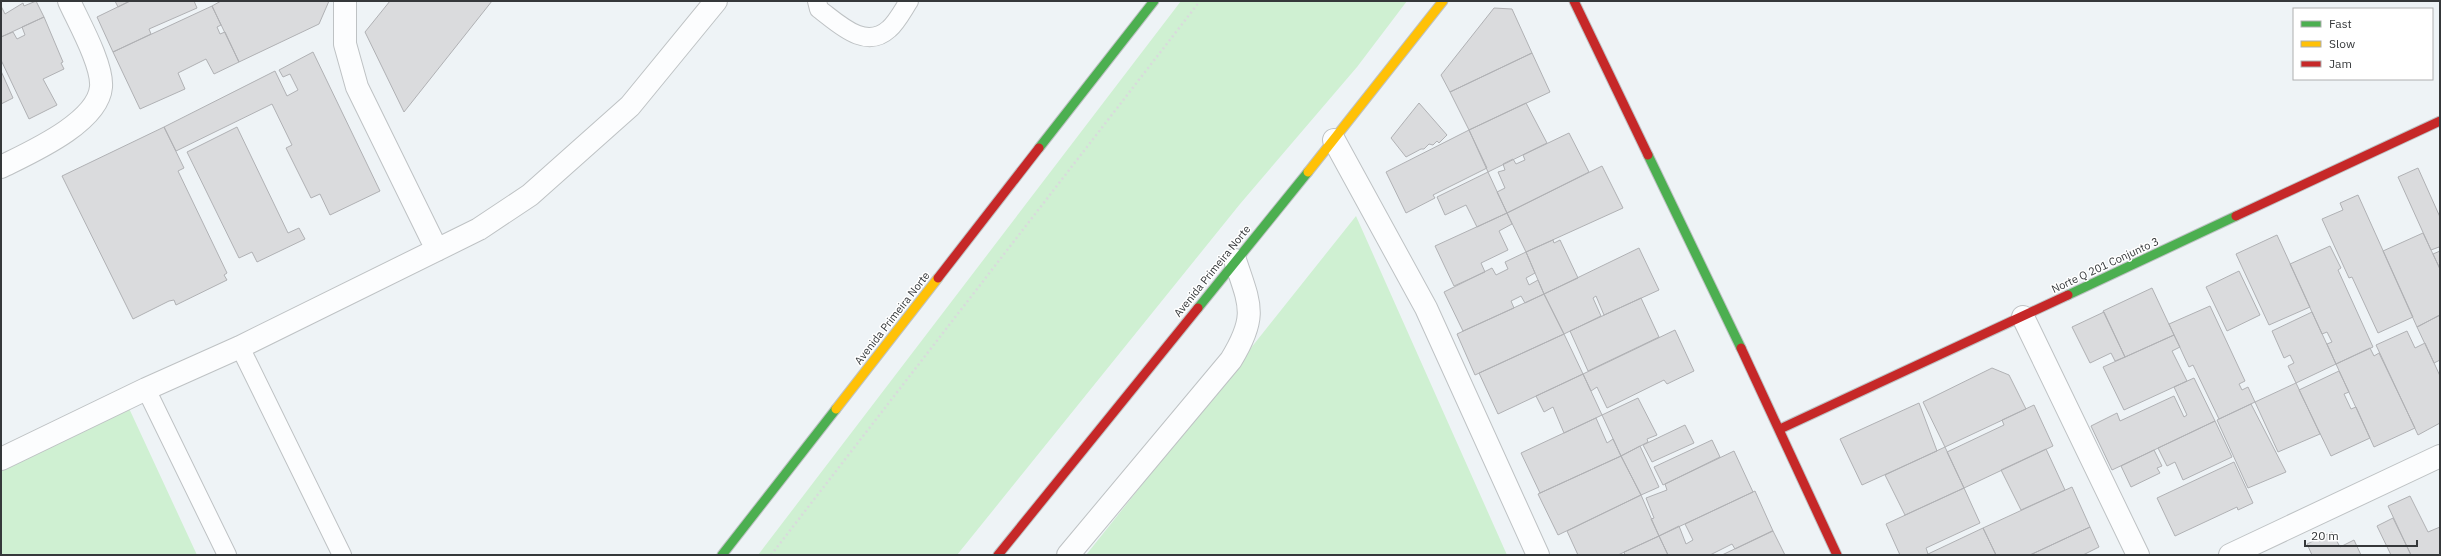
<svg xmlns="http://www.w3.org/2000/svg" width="2441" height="556" viewBox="0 0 2441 556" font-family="'IBM Plex Sans',sans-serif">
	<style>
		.green { fill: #cff0d2 }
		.building { fill: #dadbdd; stroke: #b0b1b4 }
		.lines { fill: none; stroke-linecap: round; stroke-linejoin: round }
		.lane-casing { stroke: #bec2c4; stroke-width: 20 }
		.street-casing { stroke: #bec2c4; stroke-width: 24 }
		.fast-casing { stroke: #bec2c4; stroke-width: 11 }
		.slow-casing { stroke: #bec2c4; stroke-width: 11 }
		.jam-casing { stroke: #bec2c4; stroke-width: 11 }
		.path { stroke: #d9dadc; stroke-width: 2.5; stroke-dasharray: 2 3; stroke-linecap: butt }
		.lane { stroke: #fcfdfe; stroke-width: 18 }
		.street { stroke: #fcfdfe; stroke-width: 22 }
		.fast { stroke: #4caf50; stroke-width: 9 }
		.slow { stroke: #ffc107; stroke-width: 9 }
		.jam { stroke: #c62828; stroke-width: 9 }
		.labels { text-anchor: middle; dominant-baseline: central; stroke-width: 3; stroke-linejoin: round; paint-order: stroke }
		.street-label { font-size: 11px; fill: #35383a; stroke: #fff }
	</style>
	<rect width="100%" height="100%" fill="#eef3f6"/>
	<!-- green -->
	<path class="green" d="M1181,1h226l-50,66 -117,137 -283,351h-199z
		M1356,216l151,339h-421z
		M127,404l70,151h-196v-84z"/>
	<!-- building -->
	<path class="building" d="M36,1l8,16 -43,20v-31l4,8 18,-11 1,3z
		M115,1h15l-12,6z
		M130,1h64l3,7 -48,21 2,5 -38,18 -16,-35z
		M221,1h108l-10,23 -80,38 -27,-56z
		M390,1h102l-88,111 -39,-80z
		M212,6l9,19 -4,2 3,7 5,-2 14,30 -25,12 -8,-15 -28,14 7,16 -45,20 -27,-57z
		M1494,8l18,1 20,44 -82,39 -9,-17z
		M44,17l19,45 -2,1 3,6 -21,10 14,26 -28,14 -28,-59v-23l12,-5 4,7 8,-4 -3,-8z
		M313,52l67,139 -50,24 -10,-21 -9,4 -25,-50 6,-3 -20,-41 -96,47 -12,-24 111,-56 12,25 11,-6 -8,-16 -7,3 -4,-7z
		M1532,53l18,39 -81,38 -19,-38z
		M1,71l12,27 -12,6z
		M1419,103l28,32 -8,8 -2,-2 -4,4 -4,-1 -5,5h-3l-15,8 -15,-19z
		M1526,103l21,40 -59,29 -19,-42z
		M164,127l20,41 -6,3 49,102 -3,2 3,5 -51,25 -2,-5 -5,1 -36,18 -71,-143z
		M237,127l51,106 11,-5 6,11 -48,23 -5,-10 -13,6 -52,-106z
		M1469,130l18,38 -54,27 2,3 -29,15 -20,-41z
		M1569,133l20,39 -82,41 -10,-21 8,-4 -7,-16 7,-2 -2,-6 10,-5 3,5 9,-4 -2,-5z
		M1602,166l21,42 -97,44 -19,-39z
		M2418,168l22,49v33l-1,-3 -8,3 -33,-73z
		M1488,172l19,41 -30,14 -11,-22 -21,10 -8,-18z
		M2358,195l55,122 -35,16 -26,-56 -3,1 -27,-59 21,-9 -3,-7z
		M1507,213l5,11 -13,7 9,19 -27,13 4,9 -31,14 -19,-40z
		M2423,233l17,36v46l-23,12 -34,-76z
		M2277,235l33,72 -41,18 -33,-71z
		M1553,240l1,3 6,-3 18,38 -34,16 -18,-42z
		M2330,246l11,22 -3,2 35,77 -37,17 -9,-20 5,-2 -5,-10 -5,2 -32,-70z
		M1639,248l20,42 -55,25 -8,-19 -3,2 8,18 -37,18 -20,-40z
		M2440,251v18l-7,-15z
		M1526,252l9,21 -9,5 3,7 9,-5 6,14 -19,9 -4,-7 -10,5 3,7 -51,23 -19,-39 48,-24 4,7 12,-6 -3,-7z
		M2239,271l21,44 -33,16 -21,-44z
		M2152,288l22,47 -49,22 -22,-46z
		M1544,294l20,40 -89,41 -18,-41z
		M1641,298l18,39 -71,34 -18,-40z
		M2210,306l35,75 -6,3 3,6 6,-3 7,15 -36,17 -26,-54 -4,2 -20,-43z
		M2104,312l21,45 -10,4 -4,-8 -21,10 -18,-36z
		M2312,312l24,52 -40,19 -8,-17 6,-3 -4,-8 -6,3 -12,-27z
		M2440,315v45l-6,3 -17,-36z
		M1675,330l19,41 -27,13 -3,-4 -57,28 -10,-21 -6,4 -8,-17z
		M2407,331l8,17 10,-5 15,33v47l-22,12 -42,-90z
		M1564,334l19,40 -85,40 -19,-41z
		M2174,335l6,12 -8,4 15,30 -63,29 -21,-43z
		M2370,348l4,8 5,-3 36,75 -41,19 -38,-83z
		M1992,368l17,7 17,34 -81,38 -22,-45z
		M2339,371l10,21 -5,2 7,15 5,-2 14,31 -39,18 -32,-66z
		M1583,374l19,41 -38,18 -11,-26 -9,5 -8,-16z
		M2194,378l21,43 -103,49 -21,-44 26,-13 3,8 54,-25 10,21 3,-2 -13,-28z
		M2296,383l24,51 -42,18 -23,-50z
		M1638,398l19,37 -10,4 1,3 -27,14 -19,-41z
		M1919,403l18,48 -75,34 -22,-46z
		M2251,404l35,68 -38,16 -31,-68z
		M2034,405l19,41 -89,42 -17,-36 57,-27 -2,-5z
		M1596,418l11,25 6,-4 8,17 -81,37 -19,-40z
		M2215,421l17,36 -49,23 -8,-18 -8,4 -9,-18z
		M1685,425l9,18 -42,19 -9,-17z
		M1712,440l8,17 -57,28 -9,-18z
		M1640,446l19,41 -18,8 -20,-39z
		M1945,447l19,41 -59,27 -20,-40z
		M2046,449l19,41 -44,20 -20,-40z
		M2154,450l8,16 -5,2 3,5 -29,14 -10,-21z
		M1734,451l19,41 -94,44 -8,-17 3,-1 -8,-20 21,-8 -2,-6z
		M1621,456l20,39 -83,40 -20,-41z
		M2234,462l19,41 -15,7 -1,-3 -62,29 -18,-38z
		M2072,487l18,40 -60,28h-34l-13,-27z
		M1964,488l16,35 -54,25 2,6 -2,1h-26l-14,-31z
		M1755,491l18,40 -38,18 -3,-5 -22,11h-42l-9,-19 20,-10 7,18 7,-4 -8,-16z
		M1641,495l18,41 -41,19h-40l-11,-24z
		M2410,496l18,36 12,-5v28h-29l-23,-49z
		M2393,518l18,37h-20l-14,-29z
		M2090,527l9,20 -16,8h-53z
		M1983,528l13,27h-70l2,-1z
		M1772,531h1l12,24h-63z
		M2332,532l8,15 14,-7 7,15h-49l-5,-11z
		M1659,536l9,19h-43l-1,-3z"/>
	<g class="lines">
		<defs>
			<path id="lane" d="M817,1l2,8c19,14 46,42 70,20 8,-7 14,-19 20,-28
				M240,347l102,208
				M146,389l81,166"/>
			<path id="street" d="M345,1v43l12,43 80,163
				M1334,140l92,168 112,247
				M1,167c28,-14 97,-44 100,-80 2,-22 -23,-66 -32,-86
				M2023,317l115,238
				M1,459l145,-70 94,-42 239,-118 51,-34 100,-89 86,-105
				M1068,555l163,-195c27,-44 19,-55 4,-100
				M2230,555l210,-99"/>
			<path id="fast" d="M1039,148l115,-147
				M1648,155l93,193
				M2068,295l168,-79
				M1198,308l110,-136
				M722,555l114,-146"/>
			<path id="slow" d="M1308,172l135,-171
				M836,409l102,-131"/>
			<path id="jam" d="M1574,1l74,154
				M2236,216l204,-95
				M938,278l101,-130
				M1741,348l96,207
				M1780,429l288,-134
				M998,555l200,-247"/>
		</defs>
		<!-- lane casing -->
		<use href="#lane" class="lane-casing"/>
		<!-- street casing -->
		<use href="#street" class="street-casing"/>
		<!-- fast casing -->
		<use href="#fast" class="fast-casing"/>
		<!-- slow casing -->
		<use href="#slow" class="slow-casing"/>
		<!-- jam casing -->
		<use href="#jam" class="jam-casing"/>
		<!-- path -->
		<path class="path" d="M771,555l429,-554"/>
		<!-- lane -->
		<use href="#lane" class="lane"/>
		<!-- street -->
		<use href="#street" class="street"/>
		<!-- fast -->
		<use href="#fast" class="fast"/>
		<!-- slow -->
		<use href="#slow" class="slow"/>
		<!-- jam -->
		<use href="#jam" class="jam"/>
	</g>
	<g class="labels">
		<!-- street labels -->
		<g class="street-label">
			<text transform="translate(2105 265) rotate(-25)">Norte Q 201 Conjunto 3</text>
			<text transform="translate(1212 271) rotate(-51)">Avenida Primeira Norte</text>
			<text transform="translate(892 318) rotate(-52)">Avenida Primeira Norte</text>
		</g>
	</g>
	<!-- border -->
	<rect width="2441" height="556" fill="none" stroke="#35383a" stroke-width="4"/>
	<!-- legend -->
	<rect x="2293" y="8" width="140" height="72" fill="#ffffff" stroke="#aeafb0"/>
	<rect x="2301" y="21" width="20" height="6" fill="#4caf50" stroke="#aeafb0"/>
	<text x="2329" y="28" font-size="12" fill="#35383a">Fast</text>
	<rect x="2301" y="41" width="20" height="6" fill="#ffc107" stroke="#aeafb0"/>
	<text x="2329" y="48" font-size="12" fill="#35383a">Slow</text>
	<rect x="2301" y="61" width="20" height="6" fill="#c62828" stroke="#aeafb0"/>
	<text x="2329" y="68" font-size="12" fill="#35383a">Jam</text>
	<!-- scale -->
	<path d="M2305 540v6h112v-6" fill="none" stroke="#35383a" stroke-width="2"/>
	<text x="2311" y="540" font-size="12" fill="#35383a" stroke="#ffffff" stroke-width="3" paint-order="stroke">20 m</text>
</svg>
